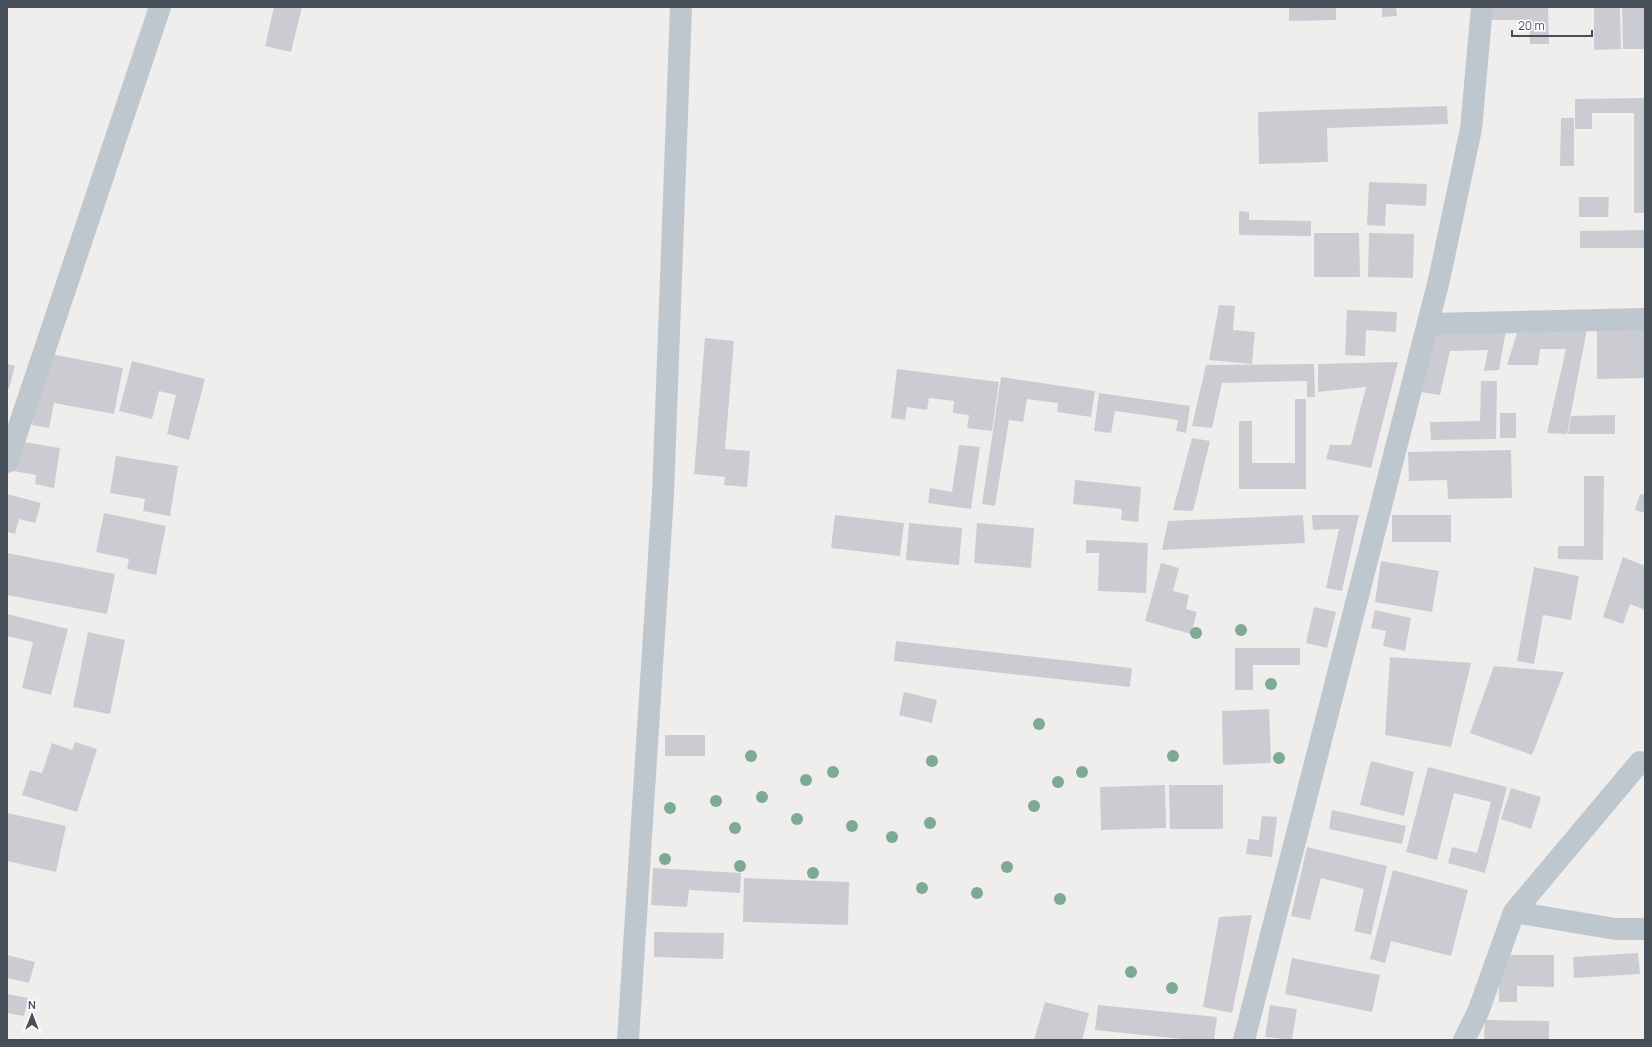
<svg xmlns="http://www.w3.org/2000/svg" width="1652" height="1047" viewBox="0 0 1652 1047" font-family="Manrope,sans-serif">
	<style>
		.building { fill: #cbccd2 }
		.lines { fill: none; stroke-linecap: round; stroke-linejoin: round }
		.street { stroke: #bfc7ce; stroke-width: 22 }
		.tree { fill: #7daa94 }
	</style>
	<rect width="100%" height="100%" fill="#f0eded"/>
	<!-- building -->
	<path class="building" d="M274,7h28l-11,45 -26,-6z
		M1289,7h47v13l-47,1z
		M1382,7h14l1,9 -15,1z
		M1491,7h57l1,37h-19l-1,-24h-37z
		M1594,7h26l1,42 -27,1z
		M1622,7h23v42h-22z
		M1645,98v115h-11v-100h-42v16h-17v-30z
		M1447,106l1,18 -121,4 1,34 -69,2 -1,-52z
		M1561,118h13v48h-14z
		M1369,182l58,2 -1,22 -40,-2 -1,22 -18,-1z
		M1579,197h30l-1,20h-29z
		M1239,211l10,1v8l62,1v15l-72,-1z
		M1645,230v18h-65v-17z
		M1314,233h45l1,44h-46z
		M1369,233l45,1 -1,44 -45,-1z
		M1219,305l16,1 -2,24 22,2 -3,32 -43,-4z
		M1347,310l50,2 -1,20 -30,-2 -1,26 -20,-1z
		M1644,325v53l-47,1v-53z
		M1587,329l-20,105 -20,-1 19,-84h-26l-2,16h-31l10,-32z
		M1433,330h73l-7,40 -15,1 4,-21 -38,1 -10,44 -19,-3z
		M705,338l29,3 -9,108 25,2 -3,36 -23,-2 1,-8 -31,-3z
		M46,353l77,15 -9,46 -60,-11 -5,25 -17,-3z
		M132,361l73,18 -16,61 -22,-6 9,-39 -17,-4 -7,28 -33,-8z
		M1398,362l-27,106 -45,-9 4,-14h21l15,-58 -48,5v-28z
		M7,364l8,2 -6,23 -2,-1z
		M1314,364l1,33h-8v-16l-85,2 -10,45 -20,-2 14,-61z
		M897,369l102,13 -7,49 -25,-3 2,-13 -16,-2 1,-12 -25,-3 -2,12 -20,-3 -2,13 -14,-2z
		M1001,377l94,14 -4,26 -34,-5 1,-9 -31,-4 -4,23 -14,-2 -14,86 -13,-2z
		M1481,381h16l-1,58 -65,1 -1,-18 50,-1z
		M1099,393l91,13 -4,27 -10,-2 2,-11 -63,-9 -4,22 -17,-2z
		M1295,399h11v90h-67v-68h13v42h43z
		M1500,413h16v25h-16z
		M1615,415v19h-47l3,-18z
		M1192,438l18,3 -17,70 -20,-1z
		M18,441l42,7 -6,40 -19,-4 1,-9 -23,-4z
		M959,445l21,2 -9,62 -43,-6 2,-15 22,4z
		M1511,450l1,48 -64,1 -1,-19 -38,1 -1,-29z
		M116,456l62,10 -8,50 -27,-5 2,-12 -35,-6z
		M1584,476h20l-1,84 -45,-1v-13h26z
		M1075,480l66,7 -3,35 -17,-2 1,-11 -49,-5z
		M7,494l34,9 -6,20 -16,-4 -4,15 -8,-2z
		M1640,494l5,1v18l-10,-3z
		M104,513l62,13 -10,49 -29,-6 2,-10 -33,-7z
		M835,515l69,8 -4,33 -69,-8z
		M1303,515l2,28 -143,7 6,-29z
		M1312,515h47l-17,76 -16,-3 13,-59 -26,1z
		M1392,515h59v27h-59z
		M909,523l53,5 -3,37 -53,-5z
		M977,523l57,5 -3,40 -57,-5z
		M1086,540l62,3 -2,50 -48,-2 1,-38h-13z
		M7,553l108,21 -8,40 -100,-19z
		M1623,557l22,9v44l-15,-6 -7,20 -20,-7z
		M1381,561l58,10 -7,41 -57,-10z
		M1161,563l18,5 -6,23 16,4 -3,14 11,3 -6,22 -46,-13z
		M1534,567l45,9 -8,44 -28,-5 -9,49 -17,-3z
		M1314,607l22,5 -9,36 -21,-5z
		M1375,610l36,8 -6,33 -22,-5 3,-15 -15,-3z
		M7,614l61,15 -17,66 -29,-7 11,-46 -26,-6z
		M88,632l37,8 -15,74 -37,-7z
		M896,641l236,27 -2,19 -236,-26z
		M1235,648h65v17h-47v25h-18z
		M1390,657l81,6 -20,84 -66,-12z
		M1494,666l70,6 -32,83 -62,-22z
		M904,692l33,8 -5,23 -33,-8z
		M1269,709l2,54 -48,2 -1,-54z
		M665,735h40v21h-40z
		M75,742l22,7 -20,63 -55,-17 8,-25 12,3 10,-30 20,7z
		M1371,761l43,11 -10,44 -44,-11z
		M1428,767l79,20 -22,86 -37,-10 4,-16 25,6 14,-51 -37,-9 -17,67 -31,-8z
		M1165,785l1,43 -65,2 -1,-43z
		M1169,785h54v44h-53z
		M1511,788l30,9 -10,32 -30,-10z
		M1332,810l74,16 -4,18 -73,-15z
		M7,813l59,13 -10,46 -49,-11z
		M1262,816l15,1 -5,40 -26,-3 2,-15 11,1z
		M1307,847l80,19 -16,69 -17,-4 10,-42 -43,-11 -11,42 -19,-4z
		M653,868l88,5 -1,20 -51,-3 -2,17 -36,-2z
		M1393,870l75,20 -17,66 -60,-15 -6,22 -15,-4z
		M744,878l105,4 -1,43 -105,-3z
		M1252,915l-20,98 -29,-6 16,-90z
		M654,932l70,1 -1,26 -69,-2z
		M1638,953l2,21 -66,4 -1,-21z
		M7,955l28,7 -6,21 -22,-5z
		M1499,955h55v32l-37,-1v16h-18z
		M1292,958l88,17 -8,37 -87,-18z
		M7,994l21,4 -4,18 -17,-3z
		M1045,1002l44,11 -7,27h-48z
		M1098,1005l119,12 -3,23h-22l-97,-10z
		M1270,1005l27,4 -5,31 -27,-3z
		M1485,1020l64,1v19h-65z"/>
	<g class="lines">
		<!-- street -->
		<path class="street" d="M1429,324l216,-5
			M7,462l153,-455
			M1514,912l101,17h30
			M628,1040l35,-546 18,-487
			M1244,1040l195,-760 32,-151 11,-122
			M1464,1040l14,-28 36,-100 126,-150"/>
	</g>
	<!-- trees -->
	<g class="tree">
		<circle cx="1241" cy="630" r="6"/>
		<circle cx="1196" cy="633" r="6"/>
		<circle cx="1271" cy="684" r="6"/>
		<circle cx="1039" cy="724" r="6"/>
		<circle cx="751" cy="756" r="6"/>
		<circle cx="1173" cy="756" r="6"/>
		<circle cx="1279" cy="758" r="6"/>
		<circle cx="932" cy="761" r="6"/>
		<circle cx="833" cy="772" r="6"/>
		<circle cx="1082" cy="772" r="6"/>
		<circle cx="806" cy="780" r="6"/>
		<circle cx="1058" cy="782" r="6"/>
		<circle cx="762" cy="797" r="6"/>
		<circle cx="716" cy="801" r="6"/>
		<circle cx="1034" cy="806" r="6"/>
		<circle cx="670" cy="808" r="6"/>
		<circle cx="797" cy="819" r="6"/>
		<circle cx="930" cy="823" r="6"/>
		<circle cx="852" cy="826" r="6"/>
		<circle cx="735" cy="828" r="6"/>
		<circle cx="892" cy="837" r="6"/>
		<circle cx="665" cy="859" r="6"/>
		<circle cx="740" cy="866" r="6"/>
		<circle cx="1007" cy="867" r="6"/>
		<circle cx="813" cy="873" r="6"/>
		<circle cx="922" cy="888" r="6"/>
		<circle cx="977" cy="893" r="6"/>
		<circle cx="1060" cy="899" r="6"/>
		<circle cx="1131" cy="972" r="6"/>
		<circle cx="1172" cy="988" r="6"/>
	</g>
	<!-- border -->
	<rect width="1652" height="1047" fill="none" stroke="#475059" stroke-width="16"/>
	<!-- north arrow -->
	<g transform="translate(32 1015)" stroke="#ffffff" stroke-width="3" paint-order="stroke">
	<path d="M0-3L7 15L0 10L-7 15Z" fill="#475059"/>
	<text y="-6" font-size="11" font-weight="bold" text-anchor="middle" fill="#475059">N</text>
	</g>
	<!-- scale -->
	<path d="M1512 30v6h80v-6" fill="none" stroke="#475059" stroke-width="2"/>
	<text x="1518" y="30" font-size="12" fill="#475059" stroke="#ffffff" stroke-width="3" paint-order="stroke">20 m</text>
</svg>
